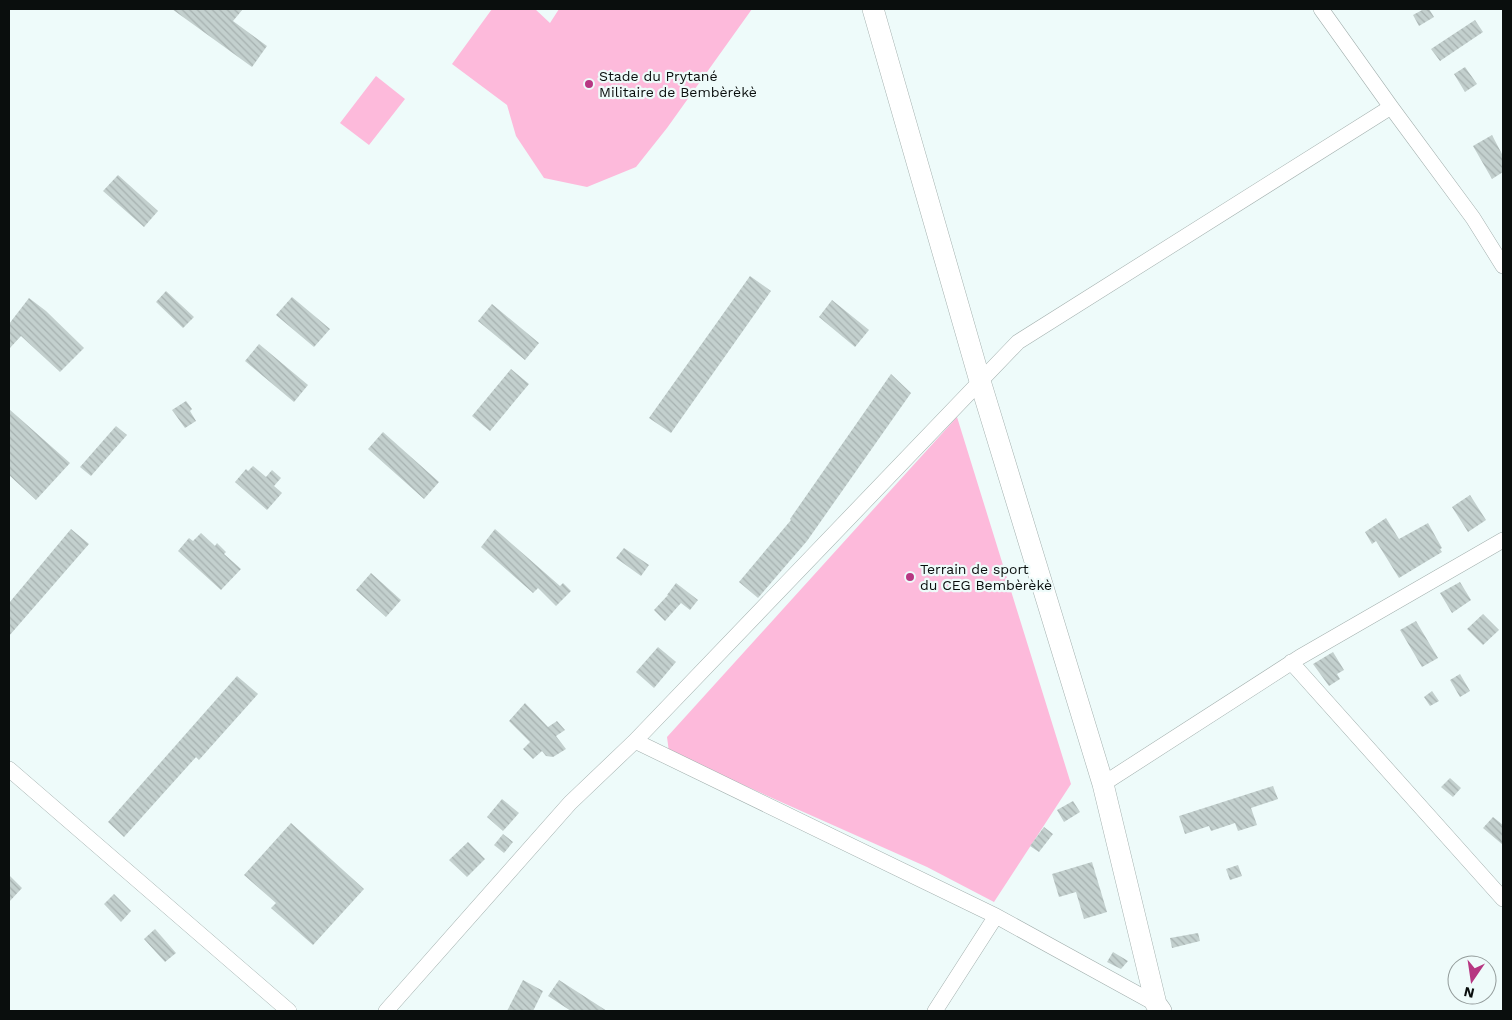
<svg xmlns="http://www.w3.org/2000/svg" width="1512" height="1020" viewBox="0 0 1512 1020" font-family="'Work Sans',sans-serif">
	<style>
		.pitch { fill: #fdbadb }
		.building { fill: url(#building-back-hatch) }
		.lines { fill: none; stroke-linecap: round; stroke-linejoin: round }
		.street-casing { stroke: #a3b0ae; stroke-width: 16 }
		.secondary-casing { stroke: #a3b0ae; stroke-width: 22 }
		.street { stroke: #fff; stroke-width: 15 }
		.secondary { stroke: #fff; stroke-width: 21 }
		.poi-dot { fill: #b73782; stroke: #eefbfa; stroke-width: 2 }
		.labels { text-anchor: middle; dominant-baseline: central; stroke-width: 4.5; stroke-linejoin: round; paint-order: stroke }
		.poi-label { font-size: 14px; fill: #0a0e0d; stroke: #eefbfa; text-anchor: start }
	</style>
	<defs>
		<pattern id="building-back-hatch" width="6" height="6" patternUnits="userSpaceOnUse" patternTransform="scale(1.25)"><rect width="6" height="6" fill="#c3d0ce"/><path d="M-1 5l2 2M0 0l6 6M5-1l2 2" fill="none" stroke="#a6b1b0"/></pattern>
	</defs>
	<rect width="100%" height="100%" fill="#eefbfa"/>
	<!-- pitch -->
	<path class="pitch" d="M492,9h43l15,14 9,-14h193l-85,119 -31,39 -49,20 -43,-9 -28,-42 -9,-31 -55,-41z
		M376,76l29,23 -36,46 -29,-22z
		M957,417l114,367 -77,118 -67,-35 -258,-115 -2,-15z"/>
	<!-- building -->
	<path class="building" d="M172,9h71l-10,12 34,25 -15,21z
		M1424,9h5l5,8 -15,9 -6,-11z
		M1475,20l8,12 -43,29 -9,-12z
		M1465,67l12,17 -12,8 -11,-18z
		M1492,135l11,21v16l-11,7 -19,-33z
		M118,175l40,36 -14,16 -41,-36z
		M750,276l21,15 -100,142 -22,-15z
		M166,291l28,26 -11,11 -27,-26z
		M292,297l38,32 -16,18 -38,-32z
		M29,298l17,13 38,37 -24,24 -39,-36 -12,13v-25z
		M832,300l37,30 -14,17 -36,-30z
		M492,304l47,39 -14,17 -47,-39z
		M259,344l49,41 -14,17 -49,-41z
		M511,369l18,15 -39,47 -18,-15z
		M891,374l20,19 -104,148 -49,57 -19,-16 52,-62 -1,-1z
		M186,401l6,8 -2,2 6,10 -11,7 -13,-18z
		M9,409l61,54 -34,37 -27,-25z
		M116,426l11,9 -36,41 -11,-9z
		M383,432l56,50 -15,17 -56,-50z
		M253,466l13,11 6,-7 9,8 -7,8 8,7 -15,17 -32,-28 11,-13 2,2z
		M1470,495l16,25 -18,12 -16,-25z
		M1386,518l13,21 29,-16 14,25 -2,1 2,3 -43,26 -23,-37 -4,3 -7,-12z
		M71,529l18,15 -80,92v-33z
		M495,529l65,57 3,-3 8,8 -15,15 -18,-18 -5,5 -52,-46z
		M201,533l14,13 2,-3 9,9 -2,2 17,15 -20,21 -43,-39 11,-13 4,3z
		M624,548l25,17 -8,11 -25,-18z
		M371,573l30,27 -15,17 -30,-27z
		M1460,582l11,18 -19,13 -12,-20z
		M676,583l22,17 -8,10 -9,-7 -16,18 -11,-11 14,-15h-1z
		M1483,614l16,16 -16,15 -16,-16z
		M1416,621l22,37 -16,9 -22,-37z
		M658,647l18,15 -22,26 -18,-16z
		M1333,652l11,18 -7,4 3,5 -11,7 -16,-22z
		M1460,674l10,17 -10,6 -10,-17z
		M237,676l21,18 -59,66 -3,-3 -72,80 -16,-15z
		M1432,691l7,10 -9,5 -6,-9z
		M525,703l23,24 9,-6 8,9 -9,6 10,13 -13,8 -7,-1 -4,-5 -9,8 -10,-10 7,-7 -21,-21z
		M1450,778l11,10 -8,9 -12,-10z
		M1273,786l5,13 -27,9 6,17 -19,6 -3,-8 -24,8 -2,-5 -24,8 -6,-18z
		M502,799l17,14 -16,18 -16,-14z
		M1073,801l7,11 -16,10 -7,-12z
		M1493,817l10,8v20l-20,-17z
		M291,823l73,66 -51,56 -42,-37 5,-5 -32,-28z
		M1044,827l9,7 -14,18 -9,-6z
		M503,834l10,8 -9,11 -10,-8z
		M468,842l17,17 -18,18 -18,-17z
		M1092,862l15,50 -23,7 -8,-27 -17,5 -7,-23z
		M1238,865l4,11 -12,4 -4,-11z
		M9,875l13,13 -13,14z
		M114,894l17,17 -10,11 -17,-18z
		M155,929l21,24 -11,9 -21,-23z
		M1198,933l2,8 -28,7 -2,-10z
		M1113,952l15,9 -7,8 -14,-7z
		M523,980l20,11 -10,20h-26z
		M559,980l48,31h-36l-23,-15z"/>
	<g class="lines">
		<defs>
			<path id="street" d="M1321,9l70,98 82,111 30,48
				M1291,662l212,237
				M635,741l361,175 160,88
				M9,769l280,242
				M1103,784l197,-127 203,-117
				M386,1011l184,-208 65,-62 383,-399 373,-235
				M935,1011l61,-95"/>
			<path id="secondary" d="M873,9l107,372 123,403 53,220 5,7"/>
		</defs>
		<!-- street casing -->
		<use href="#street" class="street-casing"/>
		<!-- secondary casing -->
		<use href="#secondary" class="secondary-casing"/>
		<!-- street -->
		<use href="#street" class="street"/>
		<!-- secondary -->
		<use href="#secondary" class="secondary"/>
	</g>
	<!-- markers -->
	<g class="poi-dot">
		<circle cx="589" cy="84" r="5"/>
		<circle cx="910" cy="577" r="5"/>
	</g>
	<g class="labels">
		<!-- poi labels -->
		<g class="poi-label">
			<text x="599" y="76">Stade du Prytané<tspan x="599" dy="16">Militaire de Bembèrèkè</tspan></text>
			<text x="920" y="569">Terrain de sport<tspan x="920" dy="16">du CEG Bembèrèkè</tspan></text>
		</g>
	</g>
	<!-- border -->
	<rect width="1512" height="1020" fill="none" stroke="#0a0e0d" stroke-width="20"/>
	<!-- north arrow -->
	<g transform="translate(1472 980) rotate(193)"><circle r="24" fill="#eefbfa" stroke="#939c9b"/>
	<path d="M0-4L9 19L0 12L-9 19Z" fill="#b73782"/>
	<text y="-8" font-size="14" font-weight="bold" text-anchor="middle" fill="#0a0e0d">N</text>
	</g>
</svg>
